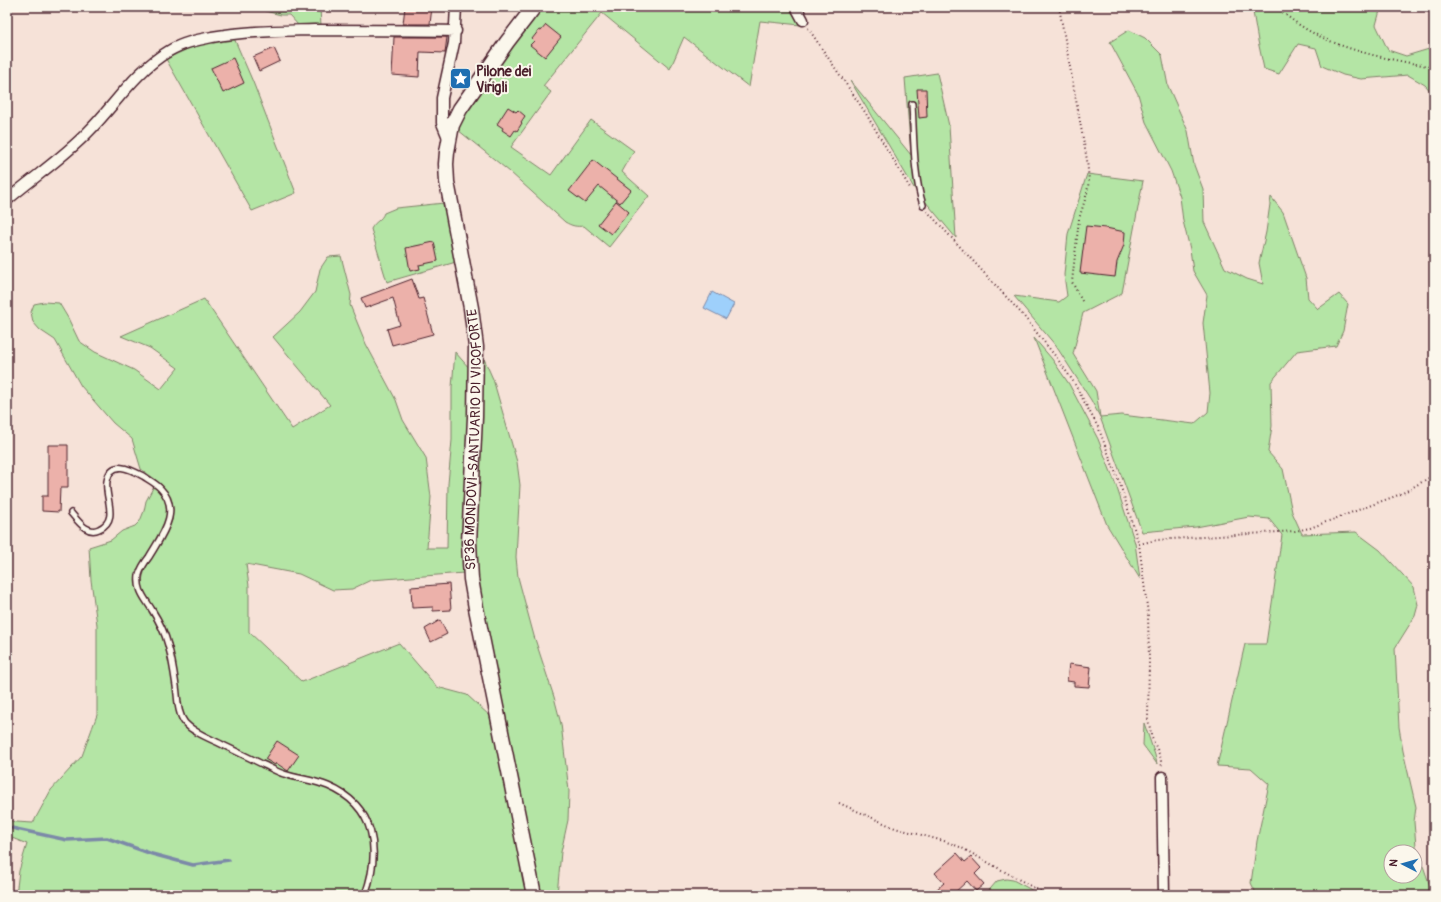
<svg xmlns="http://www.w3.org/2000/svg" width="1441" height="902" viewBox="0 0 1441 902" font-family="Pangolin,sans-serif">
	<style>
		.green { fill: #b4e5a5; stroke: #7f8268; fill-rule: evenodd }
		.water { fill: #9ed0fb; stroke: #7c89a8 }
		.lines { fill: none; stroke-linecap: round; stroke-linejoin: round }
		.stream { stroke: #7c89a8; stroke-width: 3.5 }
		.building { fill: #ecb1aa; stroke: #4a1f2b }
		.lane-casing { stroke: #4a1f2b; stroke-width: 8 }
		.street-casing { stroke: #4a1f2b; stroke-width: 13 }
		.secondary-casing { stroke: #4a1f2b; stroke-width: 17 }
		.path { stroke: #4a1f2b; stroke-width: 2; stroke-dasharray: 1 3; stroke-linecap: butt }
		.lane { stroke: #fbf7ec; stroke-width: 5 }
		.street { stroke: #fbf7ec; stroke-width: 10 }
		.secondary { stroke: #fbf7ec; stroke-width: 14 }
		.labels { text-anchor: middle; dominant-baseline: central; stroke-width: 4; stroke-linejoin: round; paint-order: stroke }
		.poi-label { font-size: 14px; font-weight: bold; fill: #4a1f2b; stroke: #fbf7ec; text-anchor: start }
		.street-label { font-size: 14px; fill: #4a1f2b; stroke: #fbf7ec }
	</style>
	<rect width="100%" height="100%" fill="#f6e2d8"/>
	<filter id="ink" filterUnits="userSpaceOnUse"><feTurbulence type="fractalNoise" baseFrequency=".025" numOctaves="2"/><feDisplacementMap in="SourceGraphic" scale="8" xChannelSelector="R" yChannelSelector="G"/><feConvolveMatrix kernelMatrix="1 2 1 2 8 2 1 2 1" color-interpolation-filters="sRGB"/></filter>
	<g filter="url(#ink)">
		<!-- green -->
		<path class="green" d="M264,7h56l1,19h-22l-10,-11h-8l-16,-4z
			M542,7h249l10,18 -41,-4 -11,66 -65,-50 -14,32 -68,-56 -59,73 8,6 -40,55 40,28 40,-55 43,31 -12,21 27,24 -40,51 -25,-21c-8,1 -12,0 -19,-4l-55,-50 -52,-42 6,-14 48,-70z
			M1251,7h130l-5,18 12,25 18,6 23,-7 5,6v40l-9,-10 -17,-10 -47,4 -18,-4 -21,-9 -6,-18 -18,-4 -19,30 -15,-5 -6,-28 -5,-29z
			M1129,30l16,8 17,17 6,31 20,45 6,34 9,24 1,33 21,46 22,11 16,5 -4,-21 7,-31 5,-35 12,15 23,66 2,20 10,11 21,-15 9,10 -5,27 -7,15 -39,5 -26,31 1,44 -4,26 15,17 9,43 10,22 54,-2 24,18 34,37 4,18 -3,11 -20,32 4,79 4,24 13,56 -2,15 2,24 13,37 5,8v4h-177l-6,-12 6,-42 12,-57 -18,-16 -34,-2 28,-122h21l16,-109 -13,-16 -20,-2 -53,10 -54,5 -42,-115 -9,-17 -35,-54 -42,-50 45,6 8,-6 -3,-21 4,-41 19,-60 56,7 -21,112 -39,20 -10,41 23,37 4,26 22,-2 72,9 14,-12 2,-19 -7,-70 4,-28 -14,-24 -3,-22 -7,-28 -3,-24 -9,-26 -25,-49 -8,-28 -28,-52zM1391,852h24v24h-24z
			M234,38l19,44 43,111 -44,18 -86,-152 28,-13z
			M937,73l12,53 7,112 -42,-50 -64,-108 61,75 -6,-77z
			M444,203l12,59 -69,20 -16,-53c4,-8 10,-8 13,-16l12,-5z
			M341,256l10,39 -1,10 16,39 30,56 7,20 23,38 5,39 -4,51h20l1,-64 4,-44v-53l3,-35 15,17 -7,174 1,30 -93,7 -19,9 -19,1 -34,-16 -53,-10 3,22v46l53,50 97,-39 38,44 30,8 23,21 38,179h-161l8,-39 -1,-23 -7,-18 -15,-17 -20,-13 -22,-8 -27,-6 -86,-42 -10,-9 -5,-9 -7,-46 -4,-20 -16,-36 -11,-16 -3,-9 4,-15 13,-21 14,-28 1,-12 -1,-6 -8,-14 -8,-8 -15,-11 -9,-30 -19,-16 -32,-37 -26,-46 -15,-10 -7,-8 -2,-10 3,-8 10,-2 15,1 9,15 11,23 16,11 39,18 27,19 17,-21 -28,-20 -29,-12 83,-37 88,130 38,-24 -57,-68 27,-25 15,-20 5,-23 8,-12z
			M1034,338l18,21 17,25 29,55 18,46 19,58 5,36 -33,-54z
			M481,352l12,27 24,83 3,23 -4,72 2,20 16,59 20,61 7,27 8,67 -1,29 -7,32 -4,43h-17l-57,-278 -8,-61 6,-115z
			M154,486c27,22 6,47 -8,70 -4,7 -9,13 -10,22 -1,14 6,22 14,33 6,8 11,20 14,30 5,15 8,31 10,48 1,10 1,23 6,32 4,6 8,9 14,13l88,42 31,7 21,8 15,10 10,10 11,22 1,31 -7,31h-348l3,-24 8,-27 -20,-8v-16l9,2 17,1 18,-33 31,-34 15,-41v-90l-6,-45 -2,-33 22,-7 11,-9 13,-5 5,-5 4,-10 2,-10z
			M1144,723l11,32 2,9 -14,-19z
			M1006,879l7,1 28,15h-56l12,-14z"/>
		<!-- water -->
		<path class="water" d="M712,292l22,12 -8,15 -22,-11z"/>
		<g class="lines">
			<!-- stream -->
			<path class="stream" d="M7,827l60,13 40,-2 45,16 41,11 36,-5"/>
		</g>
		<!-- building -->
		<path class="building" d="M405,7h27l-2,17h-27z
			M546,25l15,12 -16,20 -15,-12 4,-4 -2,-2 7,-9 2,1z
			M394,37h53l-2,16 -25,-1 -1,25 -27,-2z
			M274,48l6,13 -21,10 -6,-14z
			M233,58l11,25 -21,10 -12,-25z
			M917,89h9l1,28 -8,1z
			M508,107l8,5 2,-2 7,6 -4,6 1,1 -5,8 -2,-1 -4,6 -9,-6 1,-2 -6,-4z
			M593,160l38,30 -11,13 -21,-17 -14,17 -16,-12z
			M616,201l13,11 -18,22 -13,-10z
			M1086,226l20,2 19,4 -1,13 -7,17 -2,15 -35,-4z
			M434,242l4,19 -19,4 1,4 -10,2 -4,-23z
			M412,279l7,20 4,-1 10,36 -41,11 -5,-16 13,-4 -7,-27 -28,10 -4,-10z
			M48,445h20v43h-8l-1,24 -17,-1v-15h6z
			M449,584l2,26 -18,1v-4l-21,1 -1,-21z
			M440,620l7,14 -16,8 -6,-13z
			M1069,664l22,3 -2,20 -15,-1v-4l-7,-1z
			M277,741l22,14 -11,16 -12,-8 -1,2 -10,-6z
			M957,853l8,9 6,-5 10,11 -6,6 9,10 -8,7 -9,-10 -15,14h-22l14,-12 -9,-10z"/>
		<g class="lines">
			<defs>
				<path id="lane" d="M912,104c2,32 1,70 11,101
					M71,513c7,8 16,22 28,16 21,-9 5,-32 8,-48 4,-22 23,-12 36,-5 6,4 12,7 17,12 22,22 2,47 -11,69 -4,5 -8,11 -10,18 -2,16 6,23 13,35 7,11 13,23 16,35 4,13 6,27 8,41 2,12 1,27 9,37 9,10 24,15 36,21 14,7 27,13 41,20 7,3 15,8 22,10 15,5 30,6 44,12 48,20 53,65 37,109"/>
				<path id="street" d="M796,7l7,13
					M449,140l-7,-17v-25l12,-55 2,-36
					M7,200c27,-23 57,-43 81,-68 27,-27 47,-61 81,-81 13,-8 28,-11 43,-14 34,-6 67,-6 102,-7 47,0 94,0 142,1
					M1162,777l2,118"/>
				<g id="secondary">
					<path id="s1" d="M534,895l-58,-287 -5,-29 -2,-36 6,-126 1,-70 -5,-39 -24,-126 -1,-18 1,-12 5,-27 8,-16 47,-67 27,-35"/>
				</g>
			</defs>
			<!-- lane casing -->
			<use href="#lane" class="lane-casing"/>
			<!-- street casing -->
			<use href="#street" class="street-casing"/>
			<!-- secondary casing -->
			<use href="#secondary" class="secondary-casing"/>
			<!-- path -->
			<path class="path" d="M1059,7l28,153 2,20 -2,13 -8,26 -7,63 11,21
				M1277,7c41,40 103,51 157,60
				M808,28l57,84 45,76
				M927,211l95,103 34,43 17,24 25,46 22,57 19,60 9,70 1,46 -1,59 4,19 8,18 2,11
				M1139,544l18,-4 138,-9 15,-3 91,-34 33,-19
				M839,803l56,25 49,13 16,6 87,48"/>
			<!-- lane -->
			<use href="#lane" class="lane"/>
			<!-- street -->
			<use href="#street" class="street"/>
			<!-- secondary -->
			<use href="#secondary" class="secondary"/>
		</g>
	</g>
	<!-- icons -->
	<defs>
		<symbol id="sight-square" viewBox="-11 -11 22 22"><rect x="-9" y="-9" width="18" height="18" rx="4" fill="#1f6fb2" stroke="#fbf7ec"/><path d="M0-6L1.8-2.2L6-1.7L2.9 1.2L3.7 5.4L0 3.3L-3.7 5.4L-2.9 1.2L-6-1.7L-1.8-2.2Z" fill="#fff"/></symbol>
	</defs>
	<g fill-rule="evenodd">
		<use href="#sight-square" x="448" y="66" width="25" height="25"/>
	</g>
	<g class="labels">
		<!-- poi labels -->
		<g class="poi-label">
			<text x="476" y="71">Pilone dei<tspan x="476" dy="16">Virigli</tspan></text>
		</g>
		<!-- street labels -->
		<g class="street-label">
			<text stroke="none"><textPath href="#s1" startOffset="462">SP36 MONDOVÌ-SANTUARIO DI VICOFORTE</textPath></text>
		</g>
	</g>
	<!-- margin -->
	<rect width="1441" height="902" fill="none" stroke="#fbf7ec" stroke-width="24"/>
	<rect x="12" y="12" width="1417" height="878" fill="none" stroke="#4a1f2b" stroke-width="1.5" filter="url(#ink)"/>
	<!-- north arrow -->
	<g transform="translate(1403 864) rotate(276)"><circle r="19" fill="#fbf7ec" stroke="#b4a19f"/>
	<path d="M0-3L7 15L0 10L-7 15Z" fill="#1f6fb2"/>
	<text y="-6" font-size="11" font-weight="bold" text-anchor="middle" fill="#4a1f2b">N</text>
	</g>
</svg>
